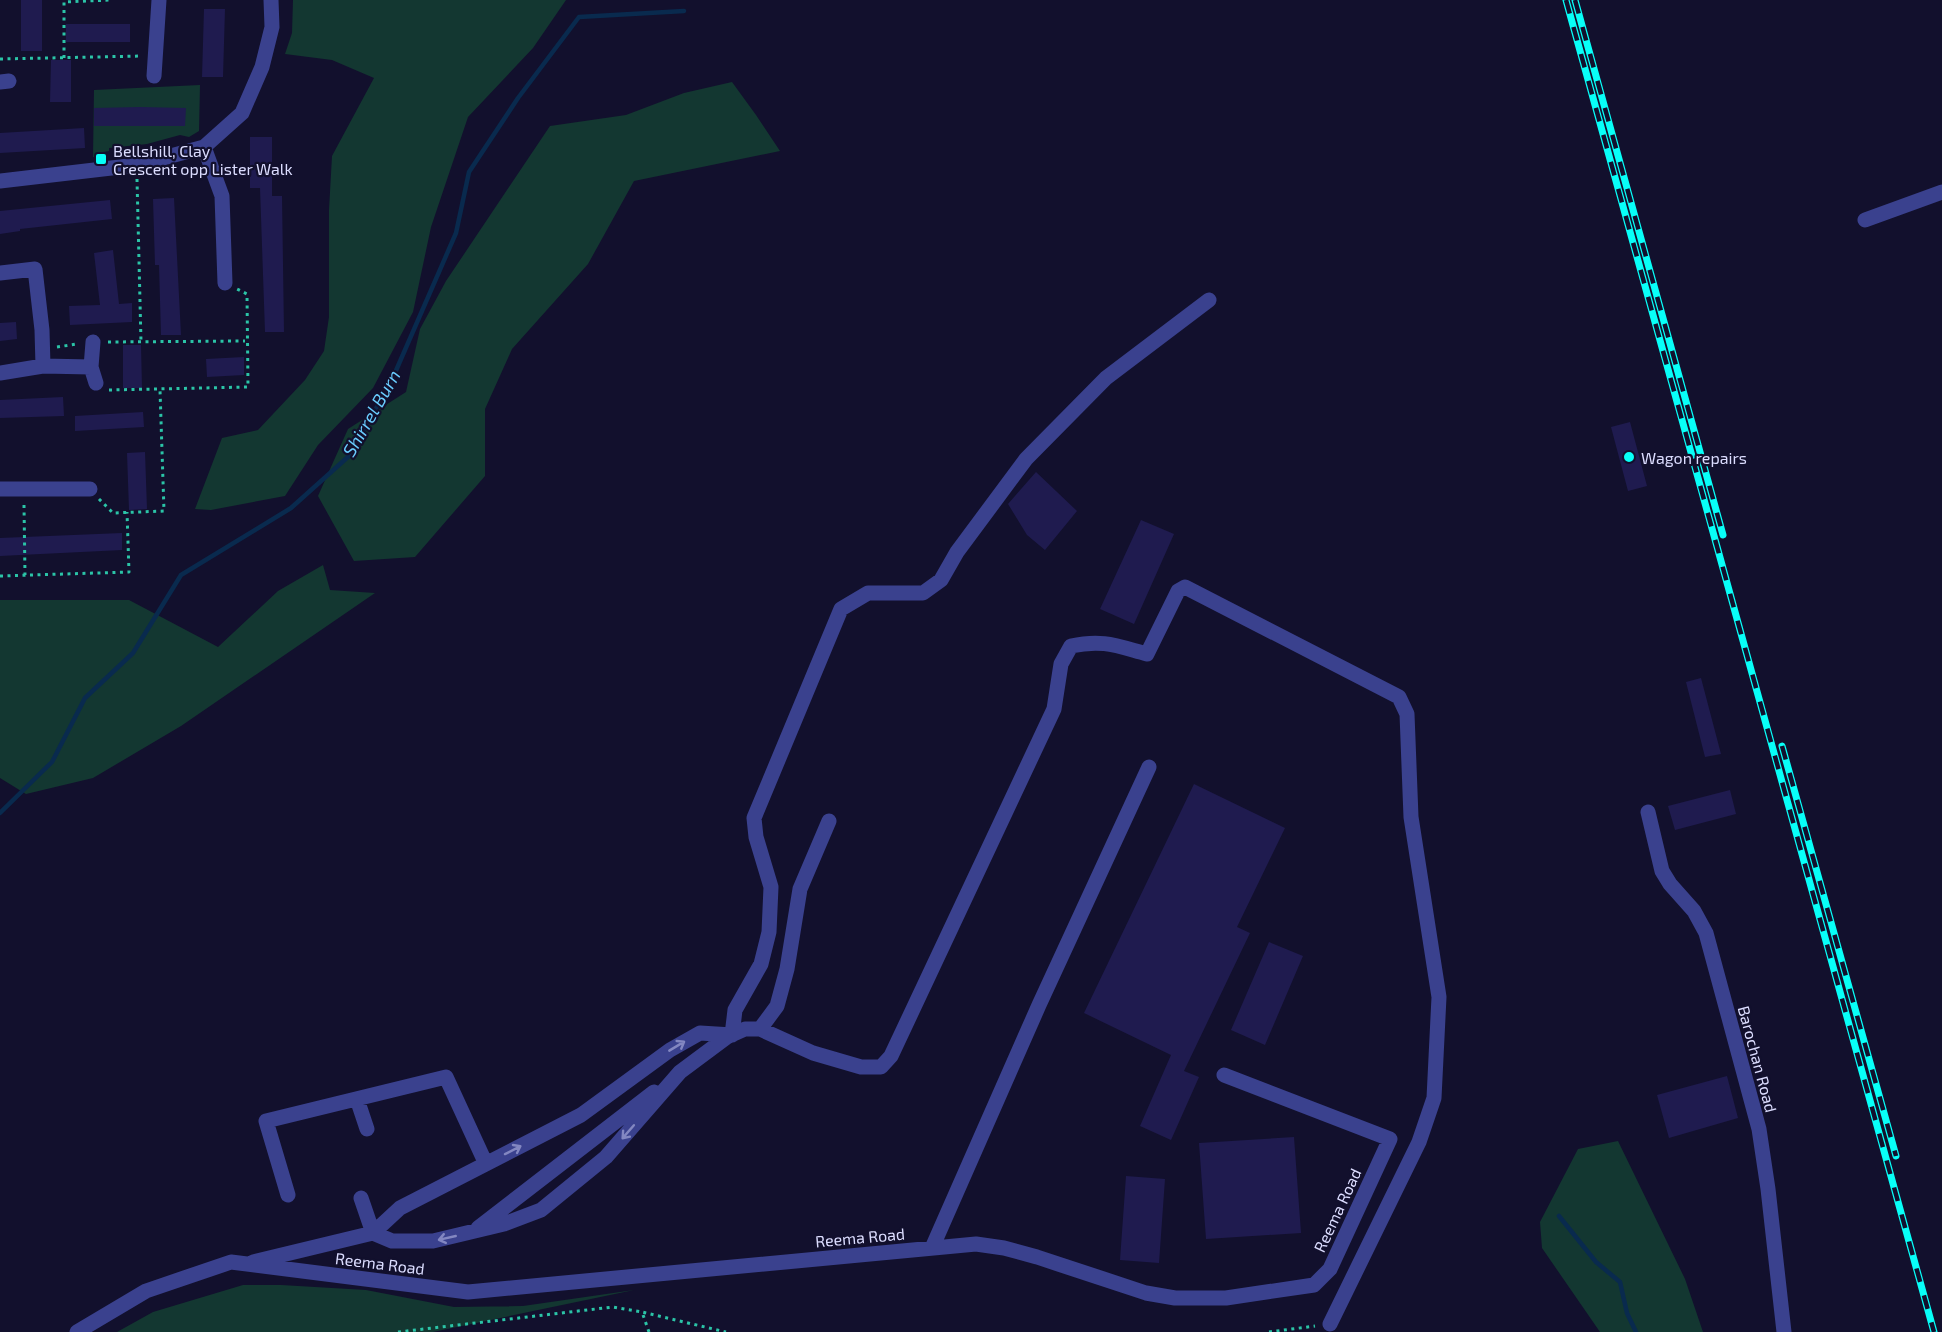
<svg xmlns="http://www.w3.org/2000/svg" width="1942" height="1332" viewBox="0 0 1942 1332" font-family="'Exo 2',sans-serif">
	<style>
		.green { fill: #133731 }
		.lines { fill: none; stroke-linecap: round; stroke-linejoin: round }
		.stream { stroke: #092a4e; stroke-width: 4.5 }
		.building { fill: #1f1b4f }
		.path { stroke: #2bc4a7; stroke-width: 3; stroke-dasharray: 3 4.5; stroke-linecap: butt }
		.minor { stroke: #3a418e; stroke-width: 15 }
		.rail-casing { stroke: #08fff8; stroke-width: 7 }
		.rail { stroke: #12102d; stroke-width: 4.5; stroke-dasharray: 14; stroke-linecap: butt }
		.oneway { stroke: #8387c1 }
		.poi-dot { fill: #08fff8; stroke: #12102d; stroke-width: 2 }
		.labels { text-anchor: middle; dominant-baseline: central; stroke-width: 4.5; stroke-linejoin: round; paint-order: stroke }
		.poi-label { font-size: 16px; fill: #dcddff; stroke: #12102d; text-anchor: start }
		.street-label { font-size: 16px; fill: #dcddff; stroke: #12102d }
		.water-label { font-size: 18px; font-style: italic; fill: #6acdff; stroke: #12102d }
	</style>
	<rect width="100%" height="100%" fill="#12102d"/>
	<!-- green -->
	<path class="green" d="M293,0h273l-33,48 -65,69 -37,110 -18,85 -40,76 -55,57 -33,51 -74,14 -16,-1 27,-71 36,-8 47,-50 19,-29 5,-34v-107l3,-54 42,-78 -42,-18 -47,-6 7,-21z
		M732,82l24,33 24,36 -146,30 -46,83 -76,85 -27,60v67l-70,81 -61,4 -36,-65 30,-67 58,-37 14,-63 26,-48 104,-155 76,-11 58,-22z
		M200,85l-1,46 -10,6 -9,-2 -33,9 -38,4v3l-6,1 -4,5h-6l1,-67z
		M323,565l7,25 45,3 -194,133 -88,52 -67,16 -26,-16v-178h129l89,47 60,-56z
		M1618,1141l67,138 18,53h-103l-58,-84 -2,-26 38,-73z
		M243,1285h38l85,5 88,17 69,-1 111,-16 -201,42h-316l36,-20z"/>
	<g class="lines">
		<!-- stream -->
		<path class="stream" d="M0,813l52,-51 33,-64 48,-45 48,-78 110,-67 58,-52 42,-74 65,-149 13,-61 49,-74 61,-81 105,-6
			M1559,1216l37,46 24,20 7,31 9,19"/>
	</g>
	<!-- building -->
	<path class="building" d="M21,0h21v51h-21z
		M204,9h21l-2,68h-21z
		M66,24h64v18h-64z
		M51,60h20v42h-21z
		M140,107l46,1 -1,18h-91v-18z
		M84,128l1,20 -85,5v-20z
		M250,137h22v59h10l2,136h-19l-5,-144h-10z
		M174,198l7,137h-20l-2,-70h-4l-2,-66z
		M110,200l2,19 -92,10v2l-20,3v-23z
		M113,250l6,54 13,-1v19l-62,3 -1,-19 31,-1 -6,-52z
		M16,322l1,17 -17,2v-18z
		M123,345h18l1,43h-19z
		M244,357v18l-37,2 -1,-18z
		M63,397l1,19 -64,2v-18z
		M143,412l1,15 -69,4v-15z
		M1630,422l17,64 -19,5 -17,-64z
		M145,452l2,57 -18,1 -2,-57z
		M1036,472l41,39 -32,39 -18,-15 -19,-31z
		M1141,520l33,14 -40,90 -34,-15z
		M122,533v17l-122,6v-18z
		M1701,678l20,76 -16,3 -19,-75z
		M1194,784l91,44 -48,99 13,6 -66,138 15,6 -28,63 -31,-14 31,-71 -87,-42z
		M1730,790l6,24 -61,16 -7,-24z
		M1269,942l34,14 -38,89 -34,-15z
		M1727,1076l11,42 -69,20 -12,-43z
		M1294,1137l7,96 -95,6 -7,-96z
		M1126,1176l39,3 -6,84 -39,-3z"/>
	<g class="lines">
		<!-- path -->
		<path class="path" d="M64,58v-56l46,-2
			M0,59l142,-3
			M137,179l4,163
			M108,342l137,-1
			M57,347l20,-3
			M109,390l139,-3 -1,-93 -10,-5
			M99,499l14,14 51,-2 -4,-121
			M24,505l1,70
			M0,576l129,-4 -2,-60
			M398,1332l215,-25 29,5
			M649,1332l-7,-20 84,20
			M1269,1332l46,-6"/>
		<!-- minor -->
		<path class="minor" d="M154,76l5,-76
			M0,82l9,-1
			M204,147l18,49 3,87
			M0,181l137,-16 67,-18 38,-34 20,-46 10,-40 -1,-27
			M1865,220l77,-28
			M0,273l35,-4 7,61 1,36 -43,7
			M93,342l-2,25 5,16
			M43,366l48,1
			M0,489h90
			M1648,812l14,59 8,13 24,27 12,22 53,196 9,60 16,143
			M760,1029l17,-23 10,-37 13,-80 29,-68
			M732,1035l3,-25 26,-46 8,-32 2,-45 -15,-50 -2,-19 87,-209 27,-16h55l18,-13 16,-28 69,-93 80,-81 103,-78
			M357,1099l10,30
			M288,1195l-22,-74 180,-44 40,87
			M361,1198l12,35
			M478,1228l176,-136
			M373,1233l19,8h41l71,-17 37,-14 65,-53 74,-85 47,-35 18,-8h15l53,24 48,14h20l10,-11 163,-347 7,-45 10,-18c32,-7 46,0 76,8l31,-63 7,-4 214,110 8,17 4,103 28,180 -5,101 -15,44 -89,182
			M932,1248l107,-243 110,-238
			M253,1262l120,-29 27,-25 181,-93 89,-65 30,-17 32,2
			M77,1332l69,-41 85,-29 237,30 508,-48 28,4 33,9 109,36 29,5h51l88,-13 16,-16 60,-130 -166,-64"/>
		<defs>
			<path id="rail" d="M1566,0l368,1332
				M1575,0l148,535
				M1782,746l114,410"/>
		</defs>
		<!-- rail casing -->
		<use href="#rail" class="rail-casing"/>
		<!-- rail -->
		<use href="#rail" class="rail"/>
	</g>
	<!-- one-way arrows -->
	<defs><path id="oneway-shaft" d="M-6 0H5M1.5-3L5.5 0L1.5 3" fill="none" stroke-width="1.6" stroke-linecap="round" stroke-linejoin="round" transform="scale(1.5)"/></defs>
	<g class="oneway">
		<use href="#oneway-shaft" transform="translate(677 1046) rotate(-31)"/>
		<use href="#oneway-shaft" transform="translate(628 1132) rotate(131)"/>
		<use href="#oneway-shaft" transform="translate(513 1150) rotate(-27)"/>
		<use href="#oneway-shaft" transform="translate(447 1238) rotate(167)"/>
	</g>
	<!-- markers -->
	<g class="poi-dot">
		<rect x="95" y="153" width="12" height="12" rx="3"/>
		<circle cx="1629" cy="457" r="6"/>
	</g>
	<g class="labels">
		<!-- poi labels -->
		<g class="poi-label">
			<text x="113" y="150">Bellshill, Clay<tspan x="113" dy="18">Crescent opp Lister Walk</tspan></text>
			<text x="1641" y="457">Wagon repairs</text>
		</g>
		<!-- street labels -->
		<g class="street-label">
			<text transform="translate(1758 1059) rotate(75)">Barochan Road</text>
			<text transform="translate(1337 1210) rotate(-65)">Reema Road</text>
			<text transform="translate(860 1237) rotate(-5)">Reema Road</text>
			<text transform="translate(380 1263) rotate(7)">Reema Road</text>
		</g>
		<!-- water labels -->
		<g class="water-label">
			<text transform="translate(371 413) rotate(-60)">Shirrel Burn</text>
		</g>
	</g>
</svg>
